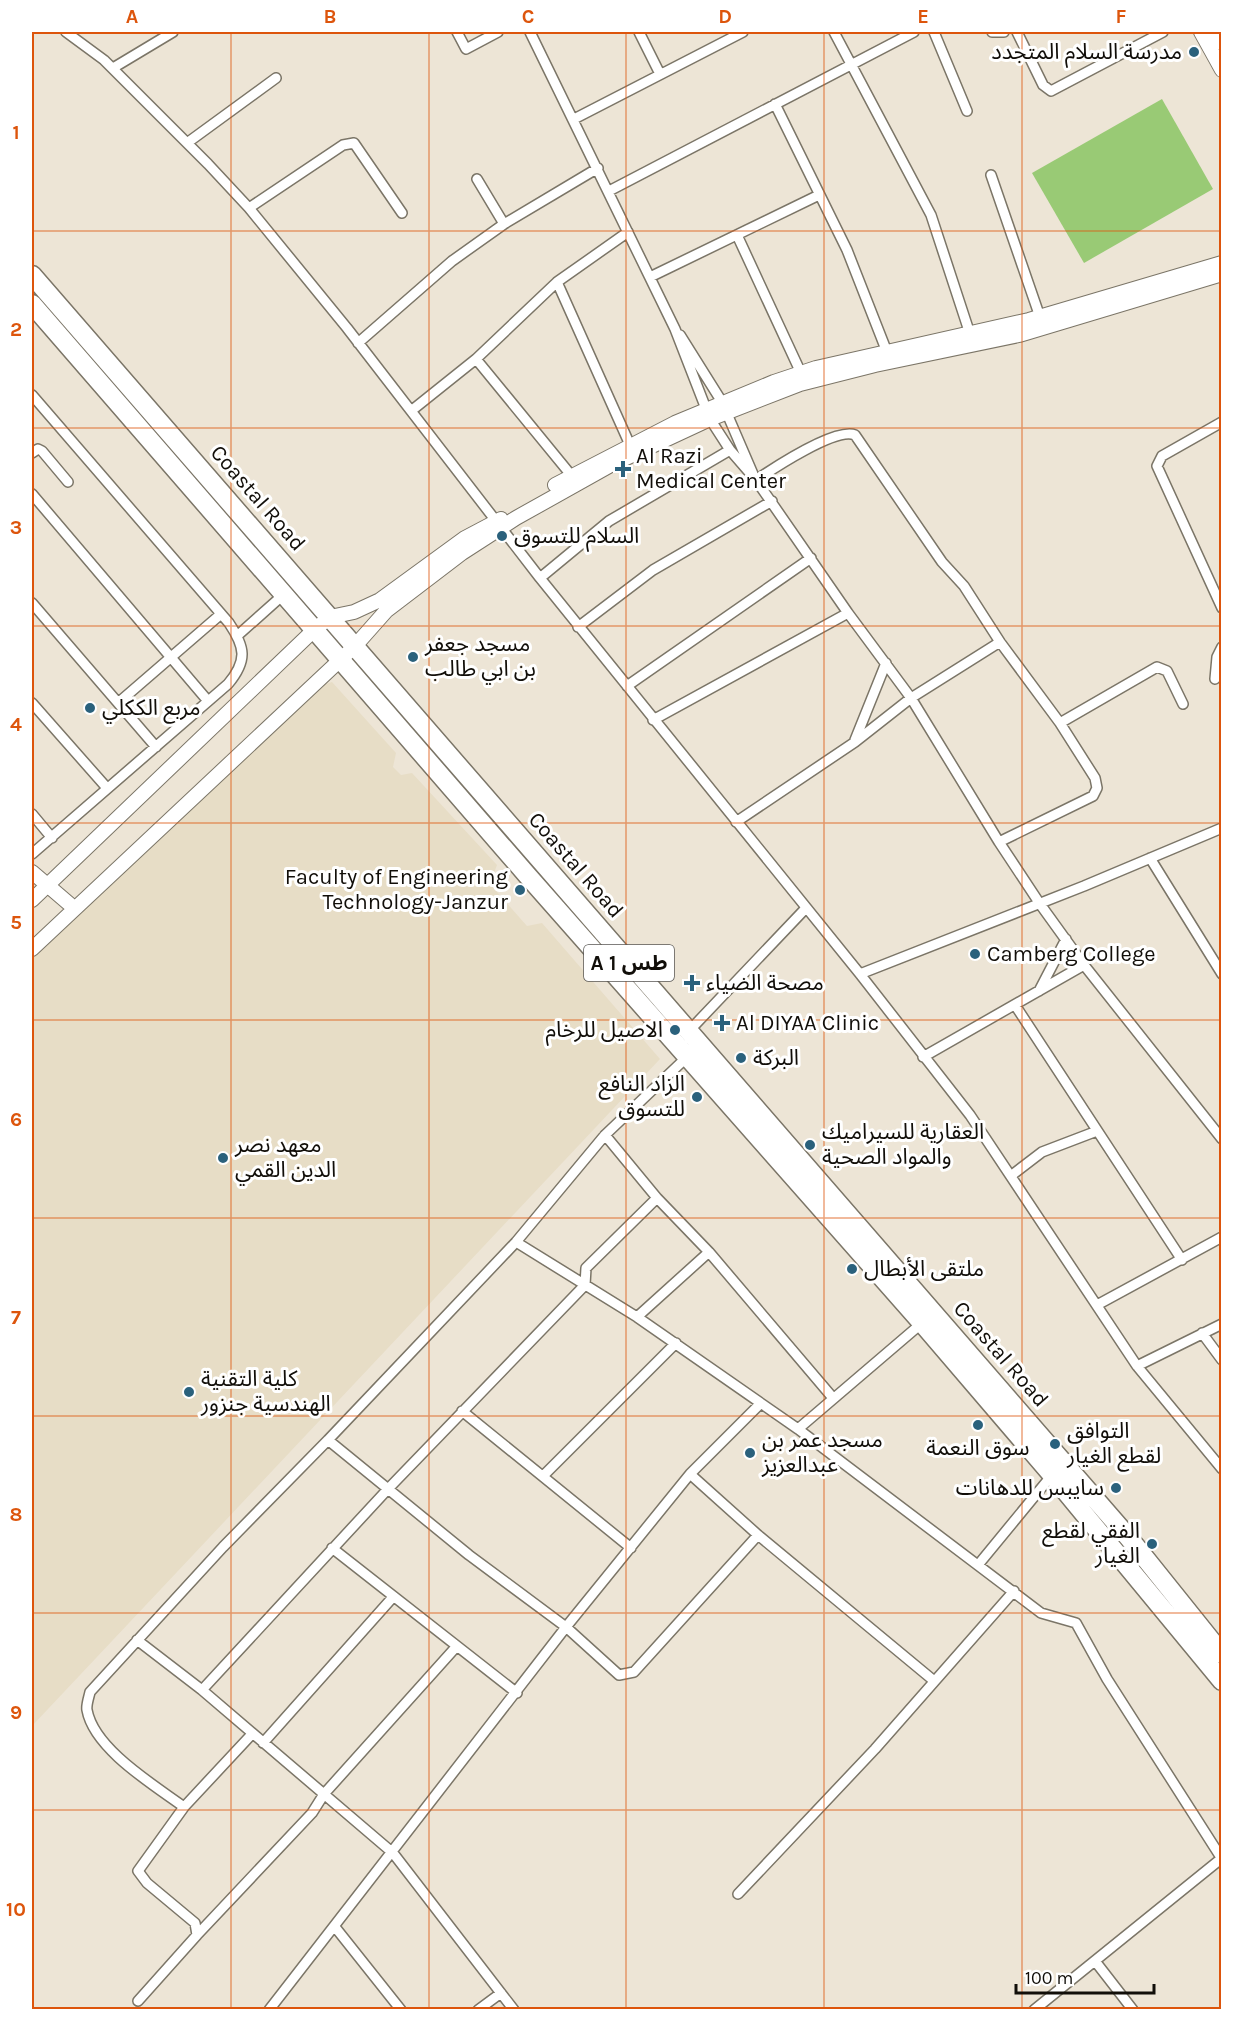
<svg xmlns="http://www.w3.org/2000/svg" width="1253" height="2041" viewBox="0 0 1253 2041" font-family="Karla,'Noto Sans Arabic',sans-serif">
	<style>
		.built { fill: #e7ddc6 }
		.green { fill: #99ca75 }
		.lines { fill: none; stroke-linecap: round; stroke-linejoin: round }
		.street-casing { stroke: #7b7567; stroke-width: 12 }
		.secondary-casing { stroke: #7b7567; stroke-width: 16 }
		.highway-casing { stroke: #7b7567; stroke-width: 21 }
		.street { stroke: #fff; stroke-width: 9 }
		.secondary { stroke: #fff; stroke-width: 14 }
		.highway { stroke: #fff; stroke-width: 18 }
		.grid { fill: none; stroke: #dd550c; stroke-width: 1.5; stroke-opacity: 0.55 }
		.poi-dot { fill: #2a617c; stroke: #fff; stroke-width: 2 }
		.labels { text-anchor: middle; dominant-baseline: central; stroke-width: 6; stroke-linejoin: round; paint-order: stroke }
		.shield { fill: #fff; stroke: #585653; stroke-width: 1.5 }
		.shield-label { font-size: 21px; font-weight: bold; fill: #110e09 }
		.poi-label { font-size: 22px; fill: #110e09; stroke: #fff; text-anchor: start }
		.street-label { font-size: 22px; fill: #110e09; stroke: #fff }
		.neatline { fill: none; stroke: #dd550c; stroke-width: 2 }
		.grid-label { font-size: 20px; text-anchor: middle; font-weight: bold; fill: #dd550c }
	</style>
	<rect width="100%" height="100%" fill="#ede5d6"/>
	<!-- built -->
	<path class="built" d="M332,682l64,71 -3,14 8,8 11,-2 85,92 -7,19 37,42 15,-3 118,136 -628,667v-767l287,-273z"/>
	<!-- green -->
	<path class="green" d="M1162,99l51,90 -129,74 -52,-90z"/>
	<g class="lines">
		<defs>
			<path id="street" d="M66,32l38,28 104,104 41,44 98,120 193,250 320,396 110,141 167,251 85,103
				M457,32l9,17 32,-17
				M530,32l145,297 35,90 20,31 26,30 92,133 63,85 88,144 41,62 44,61 138,174
				M639,32l21,42
				M834,32l97,183 39,119
				M934,32l33,79
				M992,32h12
				M1017,32l26,53 8,6 112,-59
				M113,68l60,-36
				M775,104l72,146 40,102
				M574,119l169,-87
				M187,143l89,-65
				M991,175l49,142
				M477,179l27,45
				M609,191l305,-159
				M249,208l94,-63 11,-2 48,70
				M737,235l64,138
				M650,277l169,-82
				M557,282l73,163
				M680,335l42,67 31,72
				M358,343l94,-82 52,-37 94,-56
				M476,359l95,116
				M32,395l197,228c16,24 19,37 -1,61l-196,170
				M411,411l65,-52 81,-77 71,-50
				M1222,422l-60,34 -5,10 65,142
				M32,453l6,-4 4,2 26,31
				M32,494l176,207
				M540,578l69,-57 121,-71
				M32,603l124,144
				M578,627l75,-57 119,-69
				M237,636l46,-41
				M1215,679l2,-22 5,-10
				M627,686l184,-128
				M32,703l75,85
				M118,703l103,-89
				M653,720l195,-107
				M1060,723l97,-56 10,4 16,33
				M855,740l31,-77
				M32,814l20,24
				M736,822l119,-80 56,-44 89,-56 -36,-56 -22,-24 -87,-127c-19,-8 -81,33 -99,45
				M999,842l94,-46 4,-8 -2,-10 -35,-55 -60,-81
				M1150,858l72,116
				M860,974l224,-88 138,-58
				M1039,991l27,-52
				M1015,1005l167,255
				M689,1031l117,-123
				M687,1057l-82,78 -89,107 -188,198 141,115 97,72 53,48 15,-3 124,-137
				M923,1057l161,-92
				M1012,1175l30,-23 55,-21
				M657,1198l52,54 124,146
				M516,1242l121,75 161,112 124,-106
				M1097,1305l125,-68
				M637,1317l72,-65
				M1202,1333l20,27
				M1137,1366l85,-42
				M462,1411l169,137
				M798,1429l243,184 35,10 31,56 115,180
				M690,1474l68,61 175,145
				M543,1476l133,-133
				M332,1548l185,145
				M978,1565l74,-90
				M137,1640l65,50
				M263,1743l130,-146
				M184,1807l68,-73
				M738,1894l137,-145 139,-158
				M335,1927l66,83
				M197,1935l115,-122 12,-19 132,-147
				M1095,1961l38,49
				M138,2001l59,-66 -2,-12 -48,-40 -9,-12 46,-64c-30,-22 -90,-58 -97,-97 -1,-5 2,-13 3,-18l133,-145 105,-107
				M269,2010l297,-383 124,-153 70,-70
				M478,2010l23,-17
				M514,2010l-121,-157 -191,-163 185,-200 198,-205 1,-17 71,-70 -52,-63
				M1034,2010l188,-152"/>
			<path id="secondary" d="M1201,32l21,38
				M1215,32l7,11
				M555,485l120,-62 99,-41 42,-14 213,-48 193,-57
				M32,872l42,36
				M32,900l282,-270 16,-13 24,-5 26,-12 85,-62 36,-19
				M32,949l323,-303 31,-35 76,-58 54,-35 93,-52 101,-47 90,-35 75,-19 144,-30 203,-61"/>
			<path id="highway" d="M32,275l1097,1263 93,116
				M32,304l495,571 395,448 130,152 170,206"/>
		</defs>
		<!-- street casing -->
		<use href="#street" class="street-casing"/>
		<!-- secondary casing -->
		<use href="#secondary" class="secondary-casing"/>
		<!-- highway casing -->
		<use href="#highway" class="highway-casing"/>
		<!-- street -->
		<use href="#street" class="street"/>
		<!-- secondary -->
		<use href="#secondary" class="secondary"/>
		<!-- highway -->
		<use href="#highway" class="highway"/>
	</g>
	<!-- grid -->
	<path class="grid" d="M231,32v1978M429,32v1978M626,32v1978M824,32v1978M1022,32v1978M32,231h1190M32,428h1190M32,626h1190M32,823h1190M32,1020h1190M32,1218h1190M32,1416h1190M32,1613h1190M32,1810h1190"/>
	<!-- markers -->
	<g class="poi-dot">
		<circle cx="1194" cy="52" r="6"/>
		<path d="M620 460h6v6h6v6h-6v6h-6v-6h-6v-6h6z"/>
		<circle cx="502" cy="536" r="6"/>
		<circle cx="413" cy="657" r="6"/>
		<circle cx="90" cy="708" r="6"/>
		<circle cx="520" cy="890" r="6"/>
		<circle cx="975" cy="954" r="6"/>
		<path d="M689 974h6v6h6v6h-6v6h-6v-6h-6v-6h6z"/>
		<path d="M719 1014h6v6h6v6h-6v6h-6v-6h-6v-6h6z"/>
		<circle cx="675" cy="1030" r="6"/>
		<circle cx="741" cy="1058" r="6"/>
		<circle cx="697" cy="1097" r="6"/>
		<circle cx="810" cy="1145" r="6"/>
		<circle cx="223" cy="1158" r="6"/>
		<circle cx="852" cy="1269" r="6"/>
		<circle cx="189" cy="1392" r="6"/>
		<circle cx="978" cy="1425" r="6"/>
		<circle cx="1055" cy="1444" r="6"/>
		<circle cx="750" cy="1453" r="6"/>
		<circle cx="1116" cy="1488" r="6"/>
		<circle cx="1152" cy="1544" r="6"/>
	</g>
	<g class="labels">
		<!-- shield labels -->
		<rect class="shield" x="584" y="945" width="90" height="36" rx="4.5"/>
		<g class="shield-label">
			<text x="629" y="963">A 1 طس</text>
		</g>
		<!-- poi labels -->
		<g class="poi-label">
			<text x="1182" y="52" text-anchor="end">مدرسة السلام المتجدد</text>
			<text x="636" y="456">Al Razi<tspan x="636" dy="25">Medical Center</tspan></text>
			<text x="514" y="536">السلام للتسوق</text>
			<text x="425" y="644">مسجد جعفر<tspan x="425" dy="25">بن ابي طالب</tspan></text>
			<text x="102" y="708">مربع الككلي</text>
			<text x="508" y="877" text-anchor="end">Faculty of Engineering<tspan x="508" dy="25">Technology-Janzur</tspan></text>
			<text x="987" y="954">Camberg College</text>
			<text x="706" y="983">مصحة الضياء</text>
			<text x="736" y="1023">Al DIYAA Clinic</text>
			<text x="663" y="1030" text-anchor="end">الاصيل للرخام</text>
			<text x="753" y="1058">البركة</text>
			<text x="685" y="1084" text-anchor="end">الزاد النافع<tspan x="685" dy="25">للتسوق</tspan></text>
			<text x="822" y="1132">العقارية للسيراميك<tspan x="822" dy="25">والمواد الصحية</tspan></text>
			<text x="235" y="1145">معهد نصر<tspan x="235" dy="25">الدين القمي</tspan></text>
			<text x="864" y="1269">ملتقى الأبطال</text>
			<text x="201" y="1379">كلية التقنية<tspan x="201" dy="25">الهندسية جنزور</tspan></text>
			<text x="1067" y="1431">التوافق<tspan x="1067" dy="25">لقطع الغيار</tspan></text>
			<text x="762" y="1440">مسجد عمر بن<tspan x="762" dy="25">عبدالعزيز</tspan></text>
			<text x="978" y="1448" text-anchor="middle">سوق النعمة</text>
			<text x="1104" y="1488" text-anchor="end">سايبس للدهانات</text>
			<text x="1140" y="1531" text-anchor="end">الفقي لقطع<tspan x="1140" dy="25">الغيار</tspan></text>
		</g>
		<!-- street labels -->
		<g class="street-label">
			<text transform="translate(258 498) rotate(49)">Coastal Road</text>
			<text transform="translate(576 865) rotate(49)">Coastal Road</text>
			<text transform="translate(1001 1354) rotate(49)">Coastal Road</text>
		</g>
	</g>
	<!-- border -->
	<rect width="1253" height="2041" fill="none" stroke="#ffffff" stroke-width="66"/>
	<!-- scale -->
	<path d="M1016 1984v9h138v-9" fill="none" stroke="#110e09" stroke-width="3"/>
	<text x="1025" y="1984" font-size="18" fill="#110e09" stroke="#ffffff" stroke-width="4.5" paint-order="stroke">100 m</text>
	<rect x="33" y="33" width="1187" height="1975" class="neatline"/>
	<g class="grid-label">
		<text x="132" y="23">A</text>
		<text x="330" y="23">B</text>
		<text x="528" y="23">C</text>
		<text x="725" y="23">D</text>
		<text x="923" y="23">E</text>
		<text x="1121" y="23">F</text>
		<text x="16" y="139">1</text>
		<text x="16" y="336">2</text>
		<text x="16" y="534">3</text>
		<text x="16" y="731">4</text>
		<text x="16" y="929">5</text>
		<text x="16" y="1126">6</text>
		<text x="16" y="1324">7</text>
		<text x="16" y="1521">8</text>
		<text x="16" y="1719">9</text>
		<text x="16" y="1916">10</text>
	</g>
</svg>
